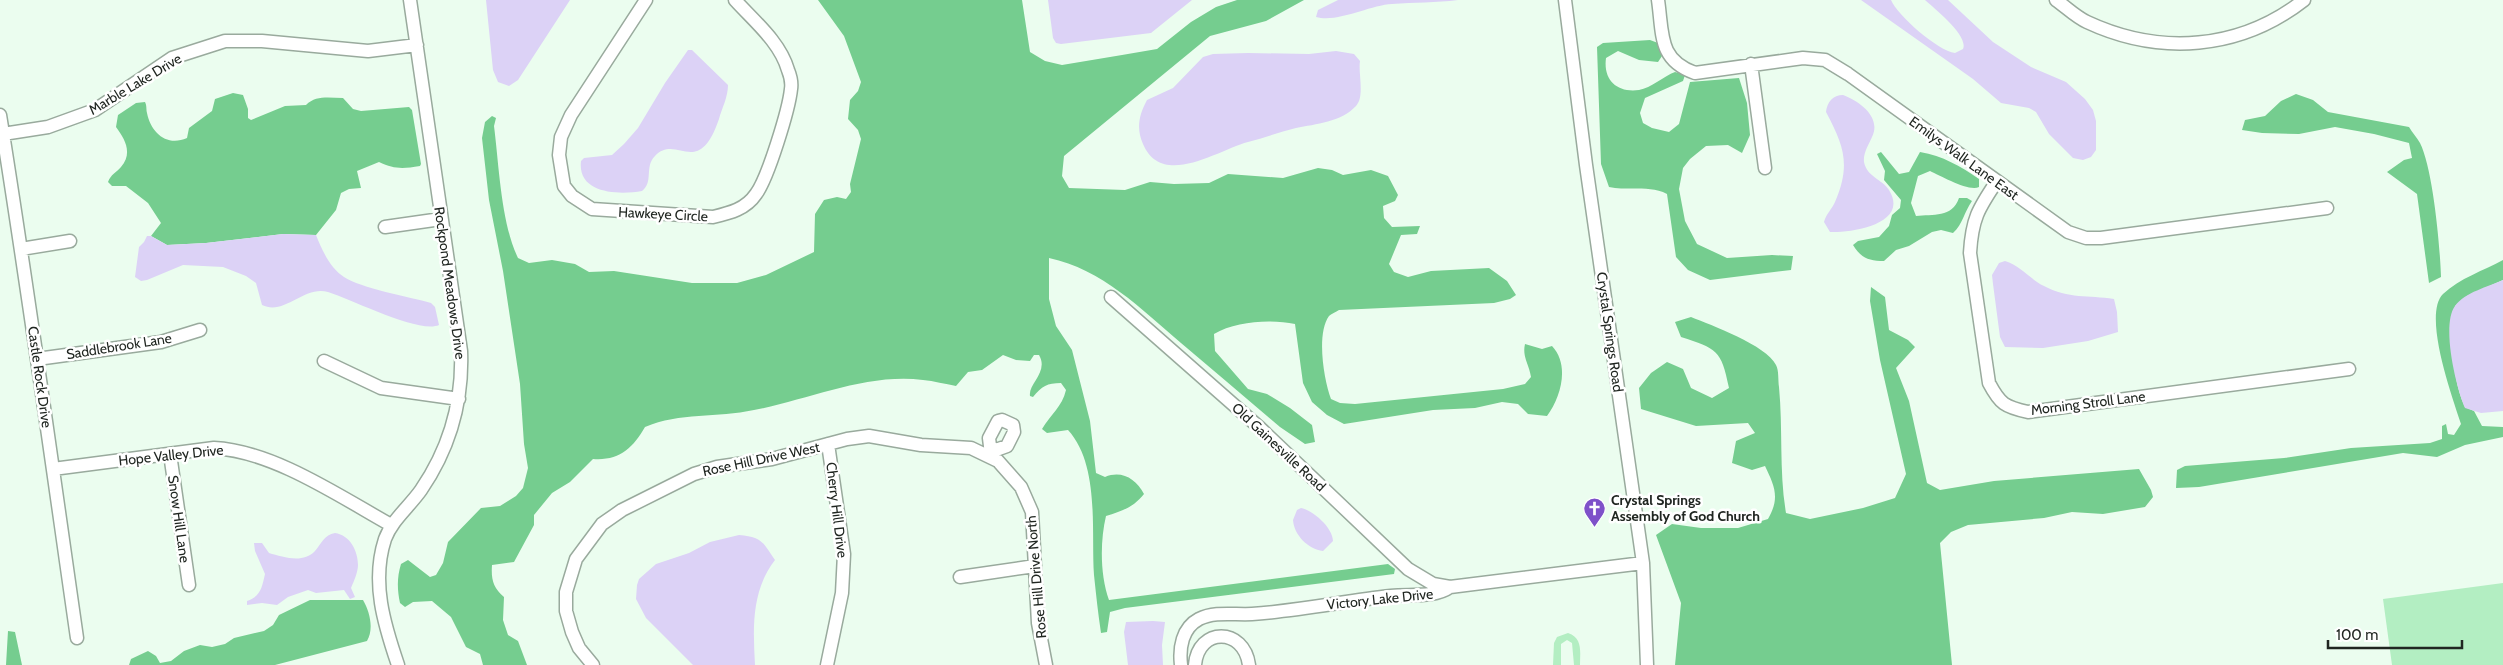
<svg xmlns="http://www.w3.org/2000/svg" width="2503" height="665" viewBox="0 0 2503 665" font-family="Cabin,sans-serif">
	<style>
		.green { fill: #b3eec2 }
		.forest { fill: #75cd8f }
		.water { fill: #dcd2f6 }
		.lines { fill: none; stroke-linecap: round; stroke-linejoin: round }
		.minor-casing { stroke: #99aa9d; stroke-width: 15 }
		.minor { stroke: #fff; stroke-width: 12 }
		.labels { text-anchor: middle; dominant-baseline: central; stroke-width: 5; stroke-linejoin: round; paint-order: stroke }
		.street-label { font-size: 14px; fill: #202621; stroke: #fff }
		.poi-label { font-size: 14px; font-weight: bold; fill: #202621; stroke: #fff; text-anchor: start }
	</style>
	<rect width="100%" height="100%" fill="#ebfdef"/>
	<!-- green -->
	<path class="green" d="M2503,583v82h-111l-9,-66z
		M1568,633c15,5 12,19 12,32h-6l-2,-22 -5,-3 -6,4v21h-8l1,-22 3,-6z"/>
	<!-- forest -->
	<path class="forest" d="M818,0h204l8,52 15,9 17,4 60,-10 35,-6 34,-27 25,-15 21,-7h67l-38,21 -56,15 -146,120 -2,20 7,12 56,2 25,-8 24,2 35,-1 19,-9 55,4 35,-10 14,2 11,5 28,-5 17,6 10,19 -3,6 -12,5 1,12 8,9 28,-1 -3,8 -16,1 -12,29 5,8 14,5 23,-6 58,-3 18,13 9,14 -6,4 -16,4 -155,7c-3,2 -8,4 -10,6 -13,18 -5,64 2,83l9,4 15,1 148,-15 22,-5 6,-7c-2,-13 -9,-20 -6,-33l17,5 10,-3c18,19 9,51 -5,70l-19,-2 -10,-10 -16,-2 -27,6 -42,2 -89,14 -17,-9 -15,-13 -9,-19 -8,-59c-24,-5 -59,-3 -81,10l1,17 33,38 19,5 23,14 22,17 3,17 -10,2 -25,-17c-33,-28 -66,-56 -99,-84 -40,-34 -79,-74 -132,-85v41l7,27 16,24 18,71 6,52 9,4c17,-7 31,2 39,17 -10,13 -22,17 -38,22 -6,25 -6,59 3,84l279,-36 7,5 -1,5 -269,34 -15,4 -3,20 -6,1c-3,-20 -5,-39 -7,-58 -3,-44 6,-110 -26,-145l-21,3 -5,-4c9,-15 20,-22 24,-39l-5,-7c-14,0 -19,3 -28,14l-3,-1c-2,-12 19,-24 9,-41h-5l-4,6 -14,-1 -13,-5 -21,15 -14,2 -12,14c-11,-2 -22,-5 -33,-6 -58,-7 -114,20 -169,30 -37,8 -74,2 -109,17 -12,21 -26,34 -52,32l-23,23 -18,11 -18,22v10l-20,37 -22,3c-1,14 1,23 12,32l-1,23 5,15 10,6 9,24h-44l-3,-11 -14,-7 -15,-30 -19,-16 -19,1 -8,5 -5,-4c-3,-14 -3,-26 1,-39l7,-4 22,17 6,-2 7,-12 5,-21 33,-34 19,-2 16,-10 7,-8 5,-20 -4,-24 -4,-60 -17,-113 -14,-71 -7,-62 3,-16 7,-6 4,2 -2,8c5,39 7,97 24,132l11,5 23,-3 23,4 14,8 25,-1 78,12h45l29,-8 48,-23 1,-38 9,-14 13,-3 9,2 5,-7 -1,-8 11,-45 -3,-9 -10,-11 2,-19 8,-9 3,-9 -17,-46z
		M1650,40l8,3 4,13 -4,6 -19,-2 -21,-9 -12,7c-3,22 11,35 33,32 12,-2 25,-14 36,-18l10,3 -2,6 -38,17 -5,15 3,10 9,5 17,4 10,-8 11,-42 49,-4 8,25 3,32 -8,18 -14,-8 -22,1 -16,13 -7,9 -4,21 6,32 12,23 30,14 45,-3 21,1 -2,14 -81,10 -22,-10 -12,-13 -9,-63c-18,-9 -38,-3 -58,-7l-8,-23 -4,-117 6,-4z
		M233,93l10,2 5,14v9l3,2 34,-14 21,-1c10,-10 23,-7 37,-7l10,11 8,2 48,-4 3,3 9,54 -1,2c-18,3 -26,3 -41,-4l-22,9 4,17 -12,1 -8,4 -5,17 -20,25 -33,-1 -77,9 -39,2 -16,-9 10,-13 -13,-20 -22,-17h-14l-4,-4c3,-8 8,-9 13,-15 12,-14 4,-28 -5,-40l2,-12 18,-12 9,-1c2,4 1,7 2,11 4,20 20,34 40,25l2,-10 23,-17 3,-12z
		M2296,94l17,6 15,12 81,15c3,5 8,11 11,16 13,26 20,103 21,134l-12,6 -12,-89 -30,-22 17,-12 8,-2 -3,-15 -35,-9 -39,-7 -36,7 -37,-1 -20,-3 3,-10 20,-4 16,-15z
		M1881,152l18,22 10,-2 11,-20c23,4 40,14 59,27v8c-10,5 -38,-11 -49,-16l-12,5 -7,27 5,13c17,-2 36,2 43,-18h8l5,3c-8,11 -9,23 -19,32l-12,-3 -9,2 -23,14 -13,4 -12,11c-15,0 -23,-3 -31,-16l5,-4 21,-4 10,-11 3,-11 8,-7 1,-8 -17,-20 1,-9 -8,-17z
		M2503,260v20l-36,16 -12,10c-1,35 -5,69 10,101l9,4 8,15 21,1v10l-38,8 -28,12 -34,-4 -204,34 -23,1 1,-18 8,-4 99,-8 67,-10 79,-5 12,-4v-13l4,-2 2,10 6,1 7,-11c-8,-25 -39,-109 -18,-130 17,-16 40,-23 60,-34z
		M1871,287l14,10 4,33 19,10 7,7 -19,21 13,33 18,82 13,7 54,-9 145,-12 12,21 2,7 -8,10 -42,7 -31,-2 -28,6 -76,7 -17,7 -11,11 12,122h-277l6,-62 -25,-68 16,-11 29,4h37l30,-9c12,-21 7,-32 -3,-53l-13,4 -20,-7 4,-22 19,-8 -7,-10 -52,3 -55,-17 -2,-21 12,-15 16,-11 16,7 8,19 21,10 17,-10c-8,-39 -12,-39 -48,-51l-6,-15 16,-5c20,8 75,28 85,48 3,5 2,16 3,22 4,42 0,85 7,126l24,6 53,-11 32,-10 11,-24 -26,-114 -10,-59z
		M310,600h53c7,12 11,29 4,41l-92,24h-146l2,-6 17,-8 8,5 4,7 11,-2 13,-10 16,-6 12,2 13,-3 9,-6 30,-7 9,-6 6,-10z
		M8,631l7,1 7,33h-16z"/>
	<!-- water -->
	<path class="water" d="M486,0h84l-52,80 -9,6 -11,-4 -5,-12z
		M1048,0h144l-41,33 -90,11 -5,-1 -3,-5z
		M1338,0h120c-22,3 -44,2 -66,4 -22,1 -54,19 -76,13l2,-7z
		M1861,0h30c6,15 47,51 64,53l8,-4c6,-13 -28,-40 -38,-49h23l45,42 38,25 35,15 19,17 8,11 3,11v29l-5,7 -8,3 -10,-2 -24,-24 -13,-22 -7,-4 -28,-5 -28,-24z
		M688,50h4l36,35c0,12 -6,23 -9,34 -21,61 -42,14 -64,37 -11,11 -1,26 -13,35 -23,4 -65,3 -61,-30l3,-3 28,-3 12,-11 14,-16 27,-45z
		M1336,51l18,3 6,7c-2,12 5,36 -4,45 -15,16 -40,18 -60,22 -16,4 -32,10 -48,14 -30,8 -86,47 -105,2 -7,-16 -4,-29 4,-44l26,-12 30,-31 10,-3 35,-1 61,1z
		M1843,95c16,6 39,22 29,42 -3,7 -9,16 -8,25 3,15 18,17 25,28 21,34 -38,43 -59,42l-6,-10c2,-8 8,-13 11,-20 16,-37 9,-56 -9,-90 1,-10 7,-17 17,-17z
		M283,234l33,1c6,15 14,33 28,42 16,11 66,20 87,26l4,4 4,18c-20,9 -88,-26 -111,-33 -24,-7 -43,24 -66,13l-6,-22 -10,-7 -23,-9 -40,-2 -36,15 -6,1 -6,-4 4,-30 5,-5 3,-6h4l16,9 39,-2z
		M2005,261c16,5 25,18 39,25 25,13 44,9 70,13l3,13 1,20 -30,9 -45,7 -38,-1 -5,-10 -7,-53 -1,-9 7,-12z
		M2503,280v131l-22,2 -16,-5c-9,-21 -24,-83 -10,-102 10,-14 33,-19 48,-26z
		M1301,508c12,2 32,20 32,33l-10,10c-15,-2 -29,-16 -30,-31l4,-10z
		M335,533c15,2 23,18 23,32 0,7 -4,16 -7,23l4,9 -5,2 -6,-9 -28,3 -8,-3 -20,7 -11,8 -15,-2 -15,2v-4c14,-5 15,-14 18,-27l-10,-23 -1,-8h8l7,10c14,4 34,11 46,-2 7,-8 9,-16 20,-18z
		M739,535c24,2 24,8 36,25 -24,31 -22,68 -20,105h-62l-47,-47 -10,-19 1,-14 2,-6 17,-15 33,-11 21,-11z
		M1153,621l12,1 -3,23 1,20h-35l-4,-33 2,-10z"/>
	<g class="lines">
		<defs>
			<path id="minor" d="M646,0l-75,115 -10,22 -2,18 5,31 8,10 20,13 121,8c17,-4 33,-8 43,-23 12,-16 33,-85 35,-105 1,-6 -1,-14 -3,-19 -8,-28 -34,-49 -53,-70
				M1565,0l21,165 57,398 4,102
				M1658,0c5,34 0,60 37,73l108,-15 22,2 23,14 220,158 18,6h15l226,-30
				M2056,0c10,7 20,17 31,22 73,34 153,28 217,-22
				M1751,64l14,104
				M0,115c28,174 52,349 77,523
				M3,134l45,-7 47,-17 77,-52 53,-17h37l106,10 49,-6
				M1997,181c-19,28 -25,38 -27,72l19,130c11,21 16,24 39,29l321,-43
				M385,227l56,-8
				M21,249l49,-8
				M1111,297l149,131 148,141 25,15 17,3
				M37,359l124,-17 39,-12
				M324,361l57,27 78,11
				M1002,420l11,5 1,7 -7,14 -11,4 -6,-4 -1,-8 9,-17z
				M170,454l19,131
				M53,469l161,-21c59,3 125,48 177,77
				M960,577l75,-11
				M398,665c-14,-41 -27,-83 -13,-126 7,-19 24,-32 36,-49 28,-41 42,-89 40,-139l-51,-351
				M593,665l-14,-17 -7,-16 -6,-21v-19l10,-33 26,-35 20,-14 72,-36 23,-7 55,-8 75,-20 22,-3 52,9 50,3 27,13 23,26 11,25 6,111 8,42
				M827,665l15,-72 2,-39 -16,-110
				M1181,665c-2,-17 1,-37 18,-46 16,-8 35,-4 53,-5 46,-3 93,-13 139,-18 19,-2 43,2 59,-9l193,-24
				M1195,665c3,-38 49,-38 54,0"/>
		</defs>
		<!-- minor casing -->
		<use href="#minor" class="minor-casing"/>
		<!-- minor -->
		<use href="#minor" class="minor"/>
	</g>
	<!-- icons -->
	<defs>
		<symbol id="church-pin" viewBox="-11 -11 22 30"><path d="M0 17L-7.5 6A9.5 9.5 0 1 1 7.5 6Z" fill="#7e51c9" stroke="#fff"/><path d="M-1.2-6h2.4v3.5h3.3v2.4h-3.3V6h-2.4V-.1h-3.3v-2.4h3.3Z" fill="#fff"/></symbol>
	</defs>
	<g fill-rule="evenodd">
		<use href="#church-pin" x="1582" y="496" width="25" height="34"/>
	</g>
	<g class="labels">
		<!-- street labels -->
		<g class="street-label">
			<text transform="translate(135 84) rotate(-31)">Marble Lake Drive</text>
			<text transform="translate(1964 158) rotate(36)">Emilys Walk Lane East</text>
			<text transform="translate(663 214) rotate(3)">Hawkeye Circle</text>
			<text transform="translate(450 283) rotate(82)">Rockpond Meadows Drive</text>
			<text transform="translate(1610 332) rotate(82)">Crystal Springs Road</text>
			<text transform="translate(119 346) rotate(-9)">Saddlebrook Lane</text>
			<text transform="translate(40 377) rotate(82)">Castle Rock Drive</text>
			<text transform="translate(2088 403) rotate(-7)">Morning Stroll Lane</text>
			<text transform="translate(1279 447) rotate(43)">Old Gainesville Road</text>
			<text transform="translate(171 455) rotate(-6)">Hope Valley Drive</text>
			<text transform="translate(761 459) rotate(-12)">Rose Hill Drive West</text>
			<text transform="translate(837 510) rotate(83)">Cherry Hill Drive</text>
			<text transform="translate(179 519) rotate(82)">Snow Hill Lane</text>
			<text transform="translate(1036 577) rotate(-95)">Rose Hill Drive North</text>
			<text transform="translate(1380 599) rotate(-6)">Victory Lake Drive</text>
		</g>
		<!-- poi labels -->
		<g class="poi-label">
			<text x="1611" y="500">Crystal Springs<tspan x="1611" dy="16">Assembly of God Church</tspan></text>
		</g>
	</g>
	<!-- scale -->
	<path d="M2328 640v8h134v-8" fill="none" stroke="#202621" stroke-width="2.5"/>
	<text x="2336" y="640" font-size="15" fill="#202621" stroke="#ffffff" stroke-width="4" paint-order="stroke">100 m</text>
</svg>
